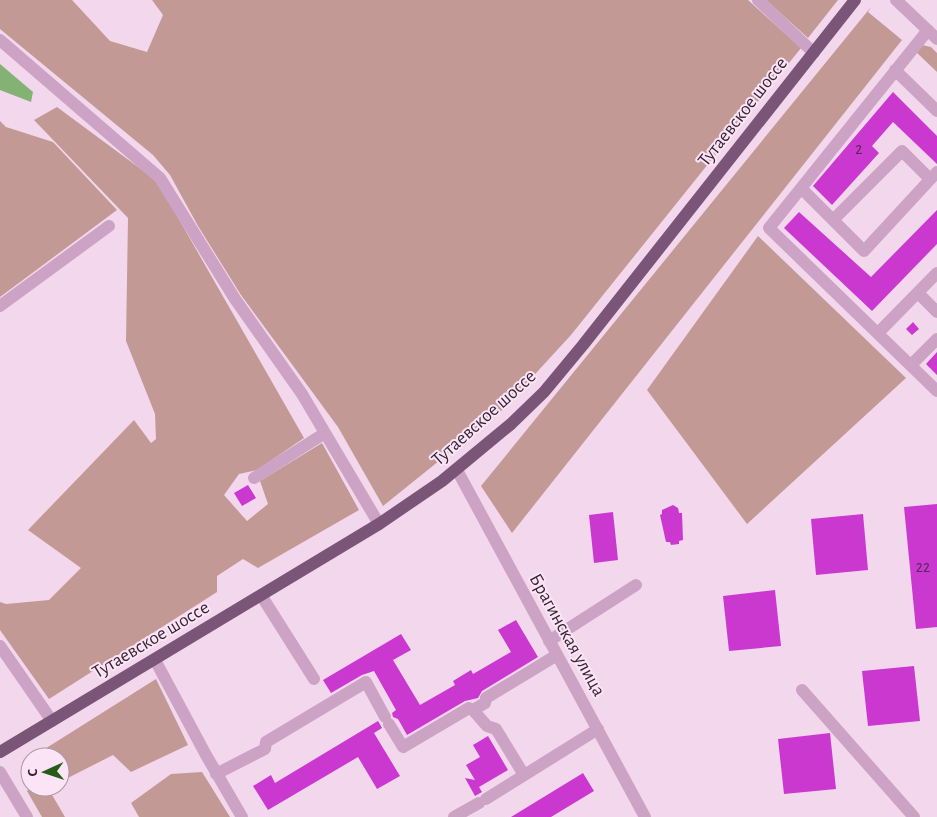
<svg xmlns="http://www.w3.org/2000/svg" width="937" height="817" viewBox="0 0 937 817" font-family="'Alegreya Sans',sans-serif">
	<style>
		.green { fill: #c39996 }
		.water { fill: #83b274 }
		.building { fill: #cb38d0 }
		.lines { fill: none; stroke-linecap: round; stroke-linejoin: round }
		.minor { stroke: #cca3c5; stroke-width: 12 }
		.major { stroke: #7a5577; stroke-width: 12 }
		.labels { text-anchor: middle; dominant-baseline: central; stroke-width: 4; stroke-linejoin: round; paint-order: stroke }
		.number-label { font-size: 16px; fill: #5b2a5c }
		.street-label { font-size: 19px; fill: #362536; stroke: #fbe4f5 }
	</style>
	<rect width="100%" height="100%" fill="#f3d7ec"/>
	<!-- green -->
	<path class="green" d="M0,0h72l38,41 37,11 16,-37 -11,-15h596l53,48 -230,287 -70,76 -118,95 -45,-79 -97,-132 -43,-69 -28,-51 -17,-20 -153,-126z
		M766,0h72l-30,38z
		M871,7l-3,5 34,28 -390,493 -31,-47z
		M922,45l9,2 6,6v19l-23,-22z
		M57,107l100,74 147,257 -47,32 -18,4 -15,21 23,26 21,-17 -8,-23 62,-38 37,67 -101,58 -15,-9 -26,17v16l-168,107 -49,-69v-28l6,2 43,-4 32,-32 -53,-38 106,-110 17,23 5,-4 -1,-25 -29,-73 2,-123 -94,-98z
		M0,121l6,6 47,15 64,68 -117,87z
		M758,236l148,142 -159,146 -100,-134z
		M156,679l32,66 -57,27 -18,-17 -53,27v-25h-28z
		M202,772l28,45h-91l-8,-14 40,-29z
		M30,787h20l-2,1 17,29h-23l-15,-26z"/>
	<!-- water -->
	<path class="water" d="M0,64l33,28 -2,10 -31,-12z"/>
	<!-- building -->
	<path class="building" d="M893,92l44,44v28l-44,-42 -21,24 7,7 -47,52 -19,-19z
		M937,210v34l-65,67 -88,-83 15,-16 72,65z
		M913,322l6,7 -7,6 -6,-6z
		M937,352v23l-11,-11z
		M248,485l8,13 -14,8 -8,-13z
		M937,504v123l-21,2 -12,-122z
		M673,505l5,3 1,5h3l1,27 -4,1v3l-8,1 -1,-3h-4l-6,-27 2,-1v-4z
		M613,512l5,48 -24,3 -5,-48z
		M863,514l5,56 -52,5 -5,-56z
		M775,590l6,56 -52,5 -6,-55z
		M516,620l22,37 -56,34 -4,7 -13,3 -58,34 -9,-16 -5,-2 -1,-4 4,-3 -22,-39 -12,4 -31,18 -8,-13 78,-46 10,16 -18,10 27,45 35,-20 -2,-4 18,-11 2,4 38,-22 -13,-22z
		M914,666l6,55 -52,5 -6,-55z
		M378,721l4,7 -8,5 26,43 -23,13 -19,-32 -90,53 -15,-24 18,-11 4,8z
		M830,733l6,56 -52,5 -6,-55z
		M488,736l20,34 -29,17 3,5 -7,4 -10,-18 10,2 -9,-15 14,-8 -7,-12z
		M583,773l11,18 -43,26h-40z"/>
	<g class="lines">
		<!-- minor -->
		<path class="minor" d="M758,0l56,53
			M896,0l41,39
			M928,30l-159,198 168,163
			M0,40l160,138 75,121 67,95 77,130
			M895,70l42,41
			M801,188l63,63 73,-79
			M833,220l69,-69 28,28
			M918,293l19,19
			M0,306l109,-80
			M878,333l59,-60
			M911,365l26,-26
			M457,470l188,347
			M254,478l71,-45
			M261,595l53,84
			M549,641l87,-56
			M0,646l52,75
			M155,660l51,95 36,62
			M802,690l112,127
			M473,710l14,16 9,3 28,46
			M389,724l14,23 66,-39 4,2 12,-7 1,-5 71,-43
			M0,772l27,45
			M216,774l49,-25 1,-7 100,-60 19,35
			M486,799l112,-70
			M454,817l25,-14"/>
		<!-- major -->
		<path class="major" d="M0,752l379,-228 63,-43 69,-57 33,-32 39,-47 272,-345"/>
	</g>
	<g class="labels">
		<!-- number labels -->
		<g class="number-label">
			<text x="859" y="149">2</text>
			<text x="923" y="567">22</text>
		</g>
		<!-- street labels -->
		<g class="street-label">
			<text transform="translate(743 112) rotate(-52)">Тутаевское шоссе</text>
			<text transform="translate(484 418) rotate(-42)">Тутаевское шоссе</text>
			<text transform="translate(567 635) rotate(61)">Брагинская улица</text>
			<text transform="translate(151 640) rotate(-31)">Тутаевское шоссе</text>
		</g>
	</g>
	<!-- north arrow -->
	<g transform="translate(45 772) rotate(267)"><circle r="24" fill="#fbe4f5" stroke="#ac98a9"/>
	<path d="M0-4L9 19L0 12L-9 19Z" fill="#265b18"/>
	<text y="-8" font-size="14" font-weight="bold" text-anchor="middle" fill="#362536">С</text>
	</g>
</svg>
